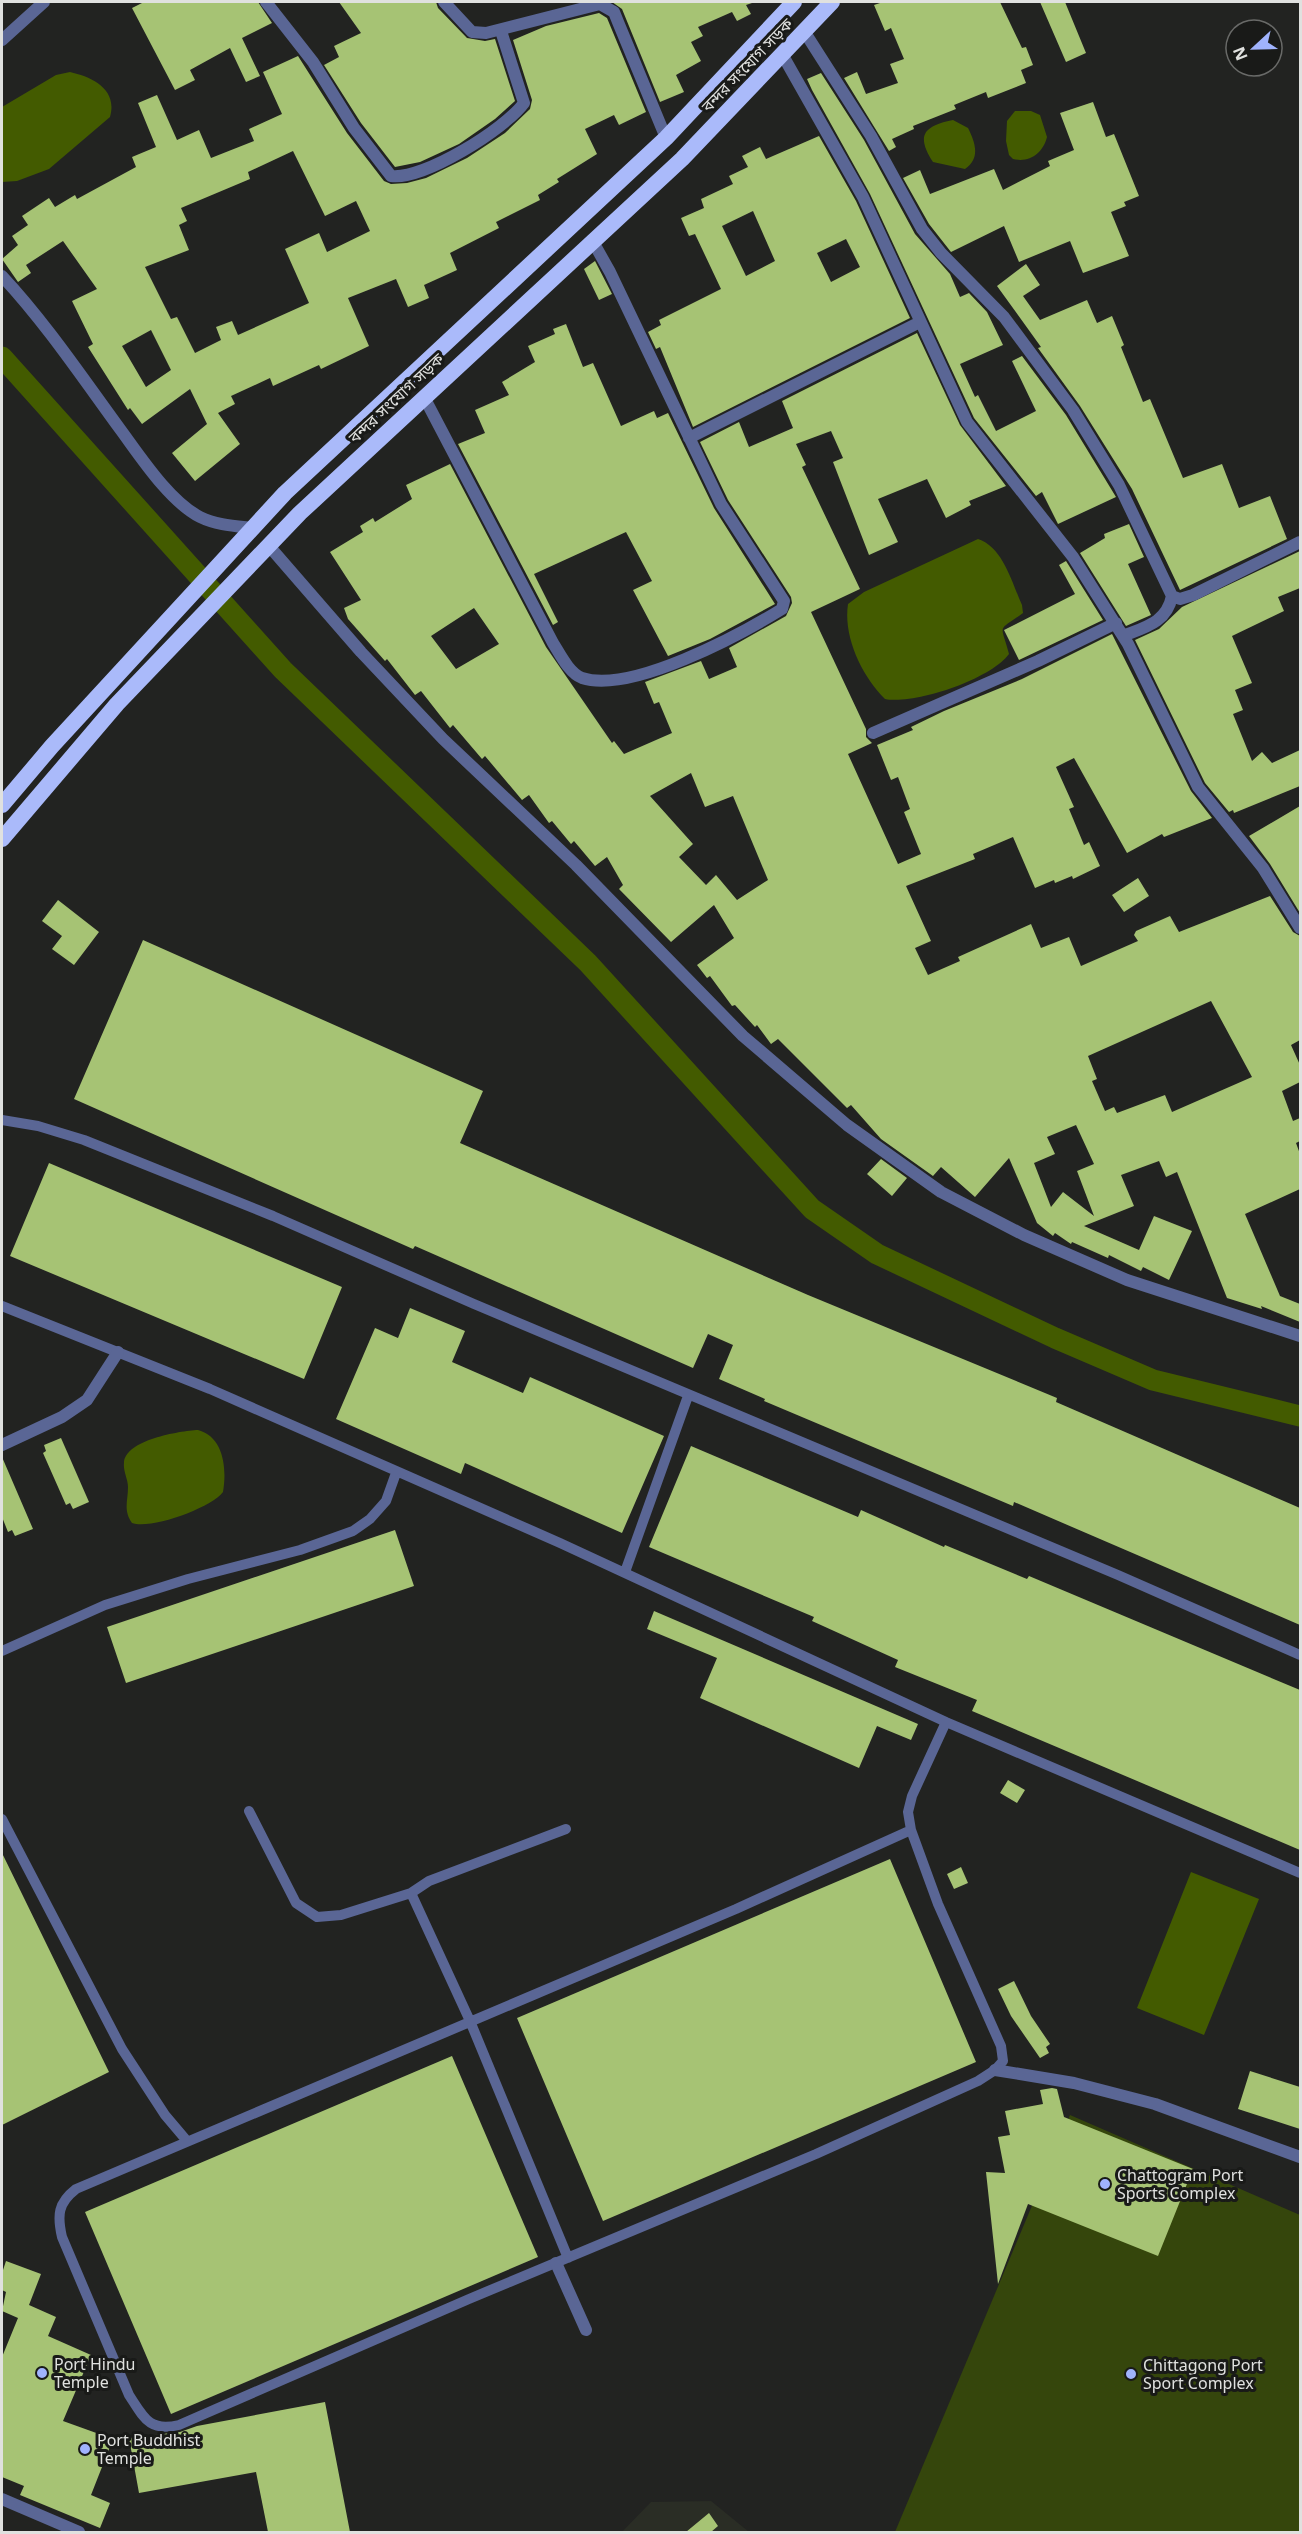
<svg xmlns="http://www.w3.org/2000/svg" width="1302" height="2534" viewBox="0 0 1302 2534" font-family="'Noto Sans','Noto Sans Bengali',sans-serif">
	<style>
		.built { fill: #2a2d25 }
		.green { fill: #35460c }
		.water { fill: #435b00 }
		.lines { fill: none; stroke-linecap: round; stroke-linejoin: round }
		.canal { stroke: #435b00; stroke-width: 21 }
		.building { fill: #a6c374; fill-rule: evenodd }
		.service { stroke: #5a6695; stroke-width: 10 }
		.minor { stroke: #5a6695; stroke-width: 12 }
		.trunk { stroke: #aabafa; stroke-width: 16 }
		.poi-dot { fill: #a0b3fd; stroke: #191a18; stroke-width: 2 }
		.labels { text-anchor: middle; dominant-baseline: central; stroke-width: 6; stroke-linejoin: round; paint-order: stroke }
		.street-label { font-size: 16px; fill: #e0e1df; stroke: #191a18 }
		.poi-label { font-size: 16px; fill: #e0e1df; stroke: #191a18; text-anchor: start }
	</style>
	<rect width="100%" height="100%" fill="#222321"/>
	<!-- built -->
	<path class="built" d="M711,2501l38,31h-127l29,-30z"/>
	<!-- green -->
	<path class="green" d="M1070,2115l230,100v317h-405z"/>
	<!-- water -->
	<path class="water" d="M70,72c22,5 48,17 40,45l-61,52 -32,12 -15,1v-75l54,-32z
		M1015,111h16l9,4 7,22c-4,16 -17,26 -34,22l-4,-4 -3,-14 1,-20z
		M953,120l15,8c7,14 13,30 -3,41l-32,-7c-17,-26 -10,-36 20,-42z
		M978,539c25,8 34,44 44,66l1,8c-27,20 -22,9 -14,41 -18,25 -94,51 -124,45 -23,-23 -42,-62 -37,-95l16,-12z
		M198,1430c26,7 29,39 25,62 -12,16 -73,38 -91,31 -9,-13 -4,-22 -4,-36 0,-8 -5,-16 -4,-24 1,-23 55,-32 74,-33z
		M1191,1872l68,27 -55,136 -67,-27z"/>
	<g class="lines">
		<!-- canal -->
		<path class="canal" d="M2,357l281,313 305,293 224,246 65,45 178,84 98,42 147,36"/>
	</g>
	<!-- building -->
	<path class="building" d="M144,2h114l14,21 -30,15 18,38 -14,6 -16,-34 -40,22 5,10 -20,10 -43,-82z
		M339,2h97l2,6 29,30 18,3 10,-2 20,62 -20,18 -36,25 -39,18 -25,5 -34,-44 -37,-58 15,-8 -5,-11 27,-13z
		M612,2h143l-9,3 5,9 -14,7 -5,-9 -34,15 5,9 -12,6 10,19 -25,14 8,17 -24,10 -38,-93z
		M883,2h117l22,46 4,-1 7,18 -12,5 5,13 -38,15 -2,-6 -32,13 2,4 -43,17 1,3 -22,10 4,8 -7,4 -45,-73 13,-6 9,22 32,-11 -8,-19 14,-5 -13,-31 -6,3 -11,-26z
		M1040,2h25l21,51 -20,9z
		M599,13l8,5 39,94 -27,13 -5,-10 -29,14 12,25 -40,25 2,3 -21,13 2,5 -44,22 3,6 -49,25 7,17 -33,15 5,13 -21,9 -12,-28 -48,19 21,48 -48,23 -2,-4 -46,21 -3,-8 -39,18 4,8 -17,9 22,31 -45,37 -23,-28 35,-29 -17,-35 -48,35 -12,-16 -2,2 -40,-63 5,-3 -21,-43 25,-12 -34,-48 -37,24 5,8 -13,9 -16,-23 16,-14 -6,-9 16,-11 -6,-9 27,-18 6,9 20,-12 2,4 59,-32 -4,-10 24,-10 -18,-44 19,-8 20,45 22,-10 12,28 43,-17 -5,-12 33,-15 -19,-42 35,-16 49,77 37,48 7,3 16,-1 19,-5 41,-20 38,-25 25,-24 2,-9 -19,-60 33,-14zM293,151l32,65 31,-15 14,30 -43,21 -8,-19 -34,16 24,54 -71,32 -6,-14 -16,6 5,13 -26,13 -18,-36 -6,2 -26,-52 44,-17 -10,-25 8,-4 -6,-13 69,-29 -2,-7zM151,330l20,40 -25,17 -24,-41z
		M821,73l43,67 51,94 35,40 10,23 9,-4 18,19 16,33 -43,19 15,33 3,-2 18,36 40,-20 -24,-50 10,-5 44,59 50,82 -58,27 -16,-32 -6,4 -62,-78 -104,-224 -58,-104 -5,-11z
		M1093,102l13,35 8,-3 25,62 -15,6 2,4 -15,6 18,44 -46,17 -13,-32 -51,21 -15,-36 -53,26 -22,-28 -26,-46 17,-8 10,24 64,-25 9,21 47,-24 -2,-5 26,-11 -14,-37z
		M819,136l37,65 54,117 -217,109 -33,-80 -4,2 -8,-17 13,-7 -2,-5 62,-31 -26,-55 -6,2 -8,-18 23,-10 -3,-9 32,-15 -4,-8 19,-9 -6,-11 18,-9 6,12zM753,211l22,50 -29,15 -24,-50zM846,239l14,28 -29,15 -14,-29z
		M595,261l17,33 -13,6 -15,-31z
		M1026,264l14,21 -17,11 17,24 47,-20 10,23 15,-7 12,29 -3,2 22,55 7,-3 33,79 39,-14 17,44 31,-12 17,43 -107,51 -48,-101 -52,-83 -42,-58 3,-1 -44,-61z
		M566,324l17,43 10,-4 28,63 33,-15 3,7 11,-5 46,95 61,96 -65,35 -42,17 -35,-66 19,-9 -26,-49 -92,42 24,48 -5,3 -95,-181 27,-11 -10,-23 34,-15 -7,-13 33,-20 -7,-16 27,-12 -2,-5z
		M917,333l43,92 46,61 -37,15 2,4 -25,13 -19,-39 -49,20 20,43 -29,13 -36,-93 10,-4 -12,-27 -35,13 10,21 -4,2 58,122 -49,23 55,117v8l6,6 -24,11 50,110 23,-10 -17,-42 6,-3 -12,-32 -7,3 -14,-35 36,-15 -2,-3 33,-16 78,-32 90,-45 79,157 21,27 -48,19 -2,-3 -35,19 -53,-95 -18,9 18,40 -5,2 15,36 5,-3 11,24 -27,13 -1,-3 -17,7 -1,-3 -19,8 -22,-51 -40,17 2,5 -69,27 25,55 -16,7 13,27 32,-14 -2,-4 73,-33 10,24 28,-11 12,29 57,-25 -4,-6 2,-4 34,-15 9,16 91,-36 23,36 7,4v104l-9,5 9,20v17l-18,9 11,30 7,-3v23l-4,2 4,11v35l-55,25 35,82 20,8v18l-39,-16 1,3 -35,-11 -50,-126 -11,5 -7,-16 -38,14 13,31 -50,20 55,24 15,-34 38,15 -23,49 -26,-13 -2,4 -32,-16 -1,3 -36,-16 -1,2 -16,-11 -2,3 -16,-13 -28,-65 -34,39 -34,-30 -8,9 -52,-37 -30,-34 -4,3 -69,-69 -7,5 -14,-19 -2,2 -20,-22 -3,1 -22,-30 -3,2 -10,-13 37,-27 -20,-33 -43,37 -52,-53 4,-4 -16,-28 -12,9 -21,-25 -3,3 -19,-23 -3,2 -20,-28 -7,5 -37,-44 -3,3 -29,-34 -3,3 -29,-37 -6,4 -28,-36 -2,2 -37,-42 -4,-11 17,-8 -31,-48 33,-20 -3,-6 13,-8 2,4 37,-23 -6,-14 44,-21 96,183 66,96 2,-2 10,13 48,-21 -13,-31 -5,2 -9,-22 56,-21 8,18 28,-12 -8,-19 57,-32 6,-13 -1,-6 -63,-97 -28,-58 39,-20 10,25 44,-19 -11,-27zM474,608l25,36 -43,25 -25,-33zM691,773l14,34 28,-11 35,84 -31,20 -21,-25 -10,10 -27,-28 14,-13 -43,-48zM1211,1001l41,76 -80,35 -7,-17 -48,18 -3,-6 -9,4 -13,-30 5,-2 -9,-23zM1076,1125l18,39 -17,7 17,45 -31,-24 -12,15 -17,-44 21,-9 -8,-17z
		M1129,524l15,33 -16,7 23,51 -25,11 -46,-73 25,-15 -1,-4z
		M1300,551v37l-22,9 6,14 -52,25 20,47 -17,7 8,20 -10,4 19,47 10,-9 10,11 28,-13v36l-66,27 -1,-3 -4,2 -24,-29 -70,-143 24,-11 23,-22z
		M1066,561l37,59 -84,40 -15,-30 71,-36 -16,-29z
		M1300,806v107l-30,-49 -21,-28z
		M1138,878l11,18 -25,16 -12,-17z
		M58,900l41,32 -25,33 -22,-16 10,-13 -20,-15z
		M143,940l340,151 -23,52 348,152 249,103 -1,4 244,106v117l-286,-123 -1,4 -249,-105 1,-2 -46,-20 14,-34 -25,-11 -15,34 -278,-122 -2,3 -339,-150z
		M881,1159l26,19 -15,18 -25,-22z
		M49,1163l293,124 -38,92 -294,-123z
		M410,1308l55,23 -13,31 71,31 7,-16 134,59 -42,97 -157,-70 -4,11 -125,-55 39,-91 23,10z
		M61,1438l28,64 -16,7 -3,-6 -4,2 -23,-52 3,-2 -2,-6z
		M691,1446l167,71 3,-7 83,37 1,-2 82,34 2,-3 271,114v160l-328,-139 5,-11 -82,-33 3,-7 -86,-39 2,-4 -165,-70z
		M2,1457l31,72 -18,7 -3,-6 -4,2 -6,-15z
		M395,1530l19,56 -288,97 -19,-56z
		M654,1611l264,113 -7,16 -34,-14 -18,42 -159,-70 17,-40 -70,-29z
		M1008,1780l17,10 -8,13 -17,-10z
		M2,1853l107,219 -107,53z
		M890,1859l86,203 -373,159 -86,-203z
		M961,1867l7,16 -14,6 -7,-15z
		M1014,1981l17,35 19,28 -4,3 3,6 -9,5 -29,-42 -13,-27z
		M452,2056l86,201 -367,157 -86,-202z
		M1250,2071l50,16v42l-62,-20z
		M1052,2088l5,1 7,28 129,52 -35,87 -130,-52 -30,80 -12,-112 19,1 -7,-36 12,-2 -5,-24 38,-7 -3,-14z
		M6,2261l35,13 -12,31 27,12 -8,19 43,19 -28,66 50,18 -22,56 19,8 -10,25 -80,-33 4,-9 -22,-9v-120l16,-39 -16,-7 4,-19 -4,-2v-17z
		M325,2402l25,130h-82l-12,-60 -117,21 -10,-55 51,-6 17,-6z
		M709,2513l9,13 -7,6h-25z"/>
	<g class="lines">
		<!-- service -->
		<path class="service" d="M2,1120l36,6 46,14 189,76 201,88 644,271 182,80
			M2,1306l208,83 350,154 386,179 354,151
			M625,1572l63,-176
			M2,1651l103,-46 83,-26 112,-29 53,-19 17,-12 16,-18 10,-28
			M249,1811l47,92 21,14 24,-2 70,-22 18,-12 137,-52
			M2,1819l120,230 43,66 22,26
			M911,1830l-175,79 -660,280c-18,14 -19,26 -14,48l67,158c15,23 20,37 50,30l290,-126 347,-145 162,-73 17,-11 8,-9 -2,-15 -63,-142 -27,-74 -3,-18 4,-16 34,-74
			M411,1893l59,128 98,237"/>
		<!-- minor -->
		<path class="minor" d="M266,2l47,60 41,66 37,48c33,4 114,-47 133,-73l-23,-72
			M444,2l28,30 14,1 114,-29 14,8 4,10 48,116
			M804,31l67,105 51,93 19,24 63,64 69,93 46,75 53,111c-5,26 -26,31 -49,40
			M2,40l42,-38
			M782,54l81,143 104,225 106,135 55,87 70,143 65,81 37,60
			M2,276c43,46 80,101 118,153 20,27 49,72 80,88 16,8 35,9 53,11
			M424,397l129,246c7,11 16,30 29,35 49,16 158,-43 200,-69l2,-8 -63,-97 -111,-232 -18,-32
			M689,438l231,-116
			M269,546l92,106 82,87 133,126 167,171 104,89 94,67 83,43 103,45 173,56
			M1172,596l8,3 13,-4 107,-53
			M873,733l165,-72 78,-38
			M2,1445l60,-28 25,-17 31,-48
			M995,2070l79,13 81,21 145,53
			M556,2263l30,67
			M2,2499l77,33"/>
		<!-- trunk -->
		<path class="trunk" d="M2,805l50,-59 233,-253 381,-355 128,-136
			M2,839l115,-135 183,-191 382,-354 150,-157"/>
	</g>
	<!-- markers -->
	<g class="poi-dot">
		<circle cx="1105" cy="2184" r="6"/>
		<circle cx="42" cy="2373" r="6"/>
		<circle cx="1131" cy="2374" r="6"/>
		<circle cx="85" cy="2449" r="6"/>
	</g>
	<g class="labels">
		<!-- street labels -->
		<g class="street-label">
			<text transform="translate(747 65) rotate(-46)">বন্দর সংযোগ সড়ক</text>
			<text transform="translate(396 398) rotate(-43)">বন্দর সংযোগ সড়ক</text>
		</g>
		<!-- poi labels -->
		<g class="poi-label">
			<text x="1117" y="2175">Chattogram Port<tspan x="1117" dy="18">Sports Complex</tspan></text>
			<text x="54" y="2364">Port Hindu<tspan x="54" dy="18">Temple</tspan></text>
			<text x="1143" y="2365">Chittagong Port<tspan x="1143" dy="18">Sport Complex</tspan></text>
			<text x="97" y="2440">Port Buddhist<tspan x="97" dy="18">Temple</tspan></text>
		</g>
	</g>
	<!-- border -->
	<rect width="1302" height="2534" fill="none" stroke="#e0e1df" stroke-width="6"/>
	<!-- north arrow -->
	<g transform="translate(1254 48) rotate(248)"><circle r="28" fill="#191a18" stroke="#696a68" stroke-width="1.5"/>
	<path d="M0-4.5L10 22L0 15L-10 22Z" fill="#a0b3fd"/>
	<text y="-9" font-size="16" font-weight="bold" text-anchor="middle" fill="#e0e1df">N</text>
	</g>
</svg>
